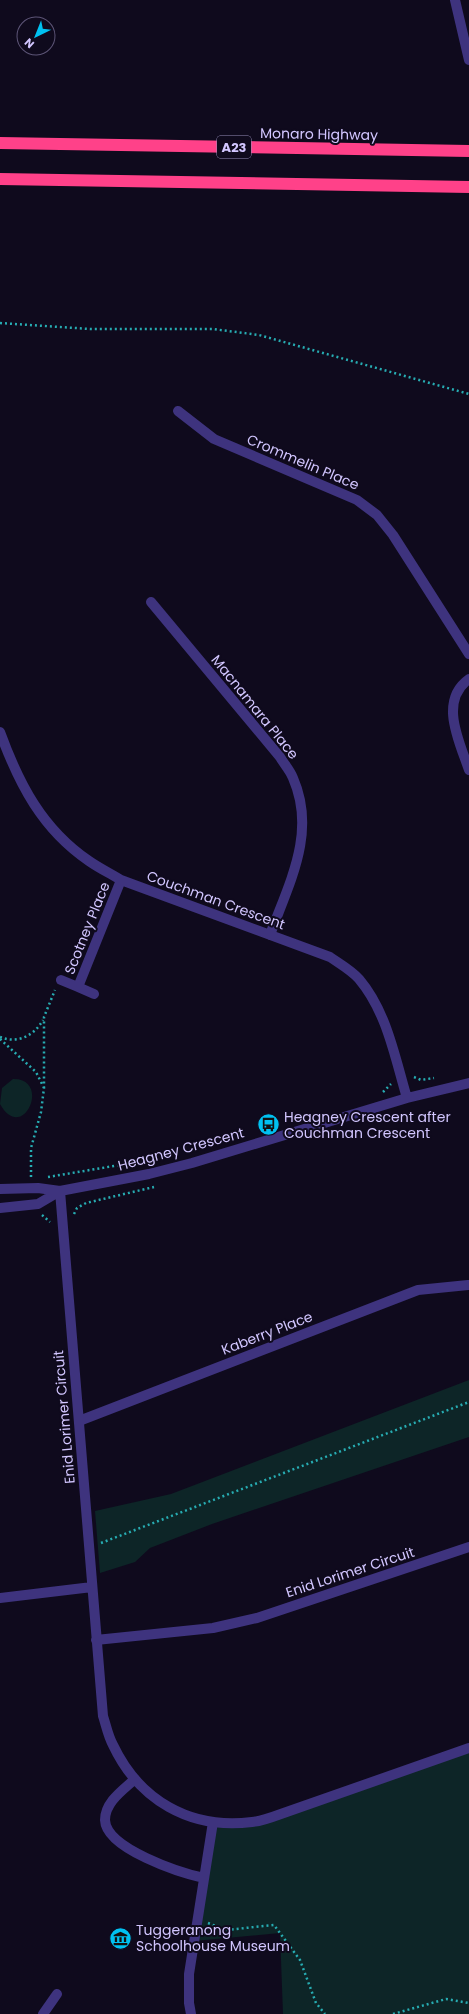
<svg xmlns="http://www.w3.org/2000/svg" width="469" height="2014" viewBox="0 0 469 2014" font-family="Poppins,sans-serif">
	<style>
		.green { fill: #0d2527 }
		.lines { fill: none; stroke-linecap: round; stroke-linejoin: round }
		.path { stroke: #27acb2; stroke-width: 2.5; stroke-dasharray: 2 3; stroke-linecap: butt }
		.minor { stroke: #3e337e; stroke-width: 10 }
		.highway { stroke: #ff4189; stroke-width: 12 }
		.labels { text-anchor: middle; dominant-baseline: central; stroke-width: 4; stroke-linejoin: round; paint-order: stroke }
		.shield { fill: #0f0a1d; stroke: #988ebb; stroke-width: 1 }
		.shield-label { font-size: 13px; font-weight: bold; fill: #d2c6ff }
		.street-label { font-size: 14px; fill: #d2c6ff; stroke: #0f0a1d }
		.poi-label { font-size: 14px; fill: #d2c6ff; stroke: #0f0a1d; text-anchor: start }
	</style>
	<rect width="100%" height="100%" fill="#0f0a1d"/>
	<!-- green -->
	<path class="green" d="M13,1079c39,-1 10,66 -13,25l2,-16z
		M469,1380v57l-257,87 -62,24 -15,14 -35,11 -5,-62 76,-17z
		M469,1748v266h-186l-3,-81 -86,8 19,-119h39z"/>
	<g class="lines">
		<!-- path -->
		<path class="path" d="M0,323l90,6h123l46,6 210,59
			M0,1037c17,7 34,-1 43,-17
			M0,1039l36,33 8,16
			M414,1077l7,3 13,-2
			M383,1092l8,-8
			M31,1177v-29l10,-36 3,-24v-71l11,-27
			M48,1177l102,-17
			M74,1214l3,-6 9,-5 68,-16
			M42,1215l8,7
			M101,1543l368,-141
			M208,1923l18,7 48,-5 26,35 16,43 9,11
			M393,2014l53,-15 23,4"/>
		<!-- minor -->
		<path class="minor" d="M455,0l14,60
			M178,411l36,28 143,61 20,15 16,20 76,119
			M151,602l129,155c4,7 10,13 13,21 24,55 -4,105 -23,157
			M469,679c-31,22 -9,64 0,91
			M0,732c19,52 42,97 89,129 10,7 22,13 32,19l209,77c10,7 21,13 29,22 28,33 36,79 48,119
			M61,980l17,7 43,-107
			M78,987l16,7
			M0,1189l38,-1 22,3
			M60,1191l43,525c3,9 5,20 10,29 26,55 77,85 139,77 9,-1 18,-4 26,-7l191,-67
			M0,1208l38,-4 22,-13 89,-17 43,-11 215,-65 62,-15
			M79,1421l339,-131 50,-5
			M0,1598l92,-11
			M96,1640l117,-12 44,-10 212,-71
			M135,1779c-12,11 -30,23 -30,41 1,29 76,53 99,58
			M43,2014l14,-20
			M191,2014l-2,-11v-29l24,-152"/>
		<!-- highway -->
		<path class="highway" d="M0,143l469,8
			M0,179l469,8"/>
	</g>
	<!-- icons -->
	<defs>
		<symbol id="bus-disc" viewBox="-11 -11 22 22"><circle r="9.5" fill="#00c1f1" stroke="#0f0a1d"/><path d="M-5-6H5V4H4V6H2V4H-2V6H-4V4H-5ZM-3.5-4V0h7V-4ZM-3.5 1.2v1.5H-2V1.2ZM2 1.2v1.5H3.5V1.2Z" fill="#111"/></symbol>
		<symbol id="museum-disc" viewBox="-11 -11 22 22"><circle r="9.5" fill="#00c1f1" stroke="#0f0a1d"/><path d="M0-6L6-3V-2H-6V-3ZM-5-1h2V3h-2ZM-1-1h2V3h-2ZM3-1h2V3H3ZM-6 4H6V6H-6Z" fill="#111"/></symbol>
	</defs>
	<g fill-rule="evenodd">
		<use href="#bus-disc" x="256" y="1112" width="25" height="25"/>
		<use href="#museum-disc" x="108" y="1926" width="25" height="25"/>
	</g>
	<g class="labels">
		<!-- shield labels -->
		<rect class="shield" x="217" y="136" width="34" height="22" rx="3"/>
		<g class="shield-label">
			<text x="234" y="147">A23</text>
		</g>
		<!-- street labels -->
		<g class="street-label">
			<text transform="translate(319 134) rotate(1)">Monaro Highway</text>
			<text transform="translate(303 462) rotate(23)">Crommelin Place</text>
			<text transform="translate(255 707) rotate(51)">Macnamara Place</text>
			<text transform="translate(216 900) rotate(20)">Couchman Crescent</text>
			<text transform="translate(87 928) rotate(-68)">Scotney Place</text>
			<text transform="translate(181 1149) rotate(-15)">Heagney Crescent</text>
			<text transform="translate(267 1333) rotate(-21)">Kaberry Place</text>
			<text transform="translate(64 1417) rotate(-95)">Enid Lorimer Circuit</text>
			<text transform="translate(350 1572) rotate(-18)">Enid Lorimer Circuit</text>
		</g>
		<!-- poi labels -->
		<g class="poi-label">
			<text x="284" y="1117">Heagney Crescent after<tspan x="284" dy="16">Couchman Crescent</tspan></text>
			<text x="136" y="1930">Tuggeranong<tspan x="136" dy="16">Schoolhouse Museum</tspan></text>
		</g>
	</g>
	<!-- north arrow -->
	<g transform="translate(36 36) rotate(223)"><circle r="19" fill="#0f0a1d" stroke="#5d5577"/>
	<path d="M0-3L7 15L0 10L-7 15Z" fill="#00c1f1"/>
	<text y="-6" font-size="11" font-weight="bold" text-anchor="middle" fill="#d2c6ff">N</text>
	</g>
</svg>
